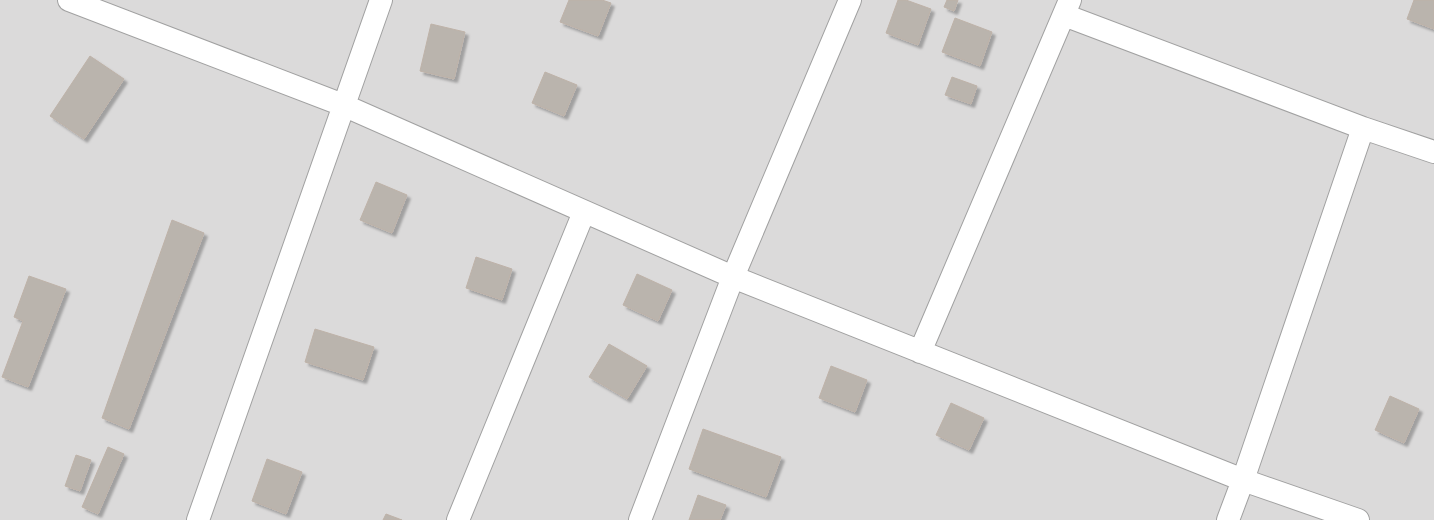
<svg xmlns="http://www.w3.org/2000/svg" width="1434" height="520" viewBox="0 0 1434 520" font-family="'Alegreya Sans',sans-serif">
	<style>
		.residential { fill: #dbdada }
		.building { fill: #bab4ad; stroke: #beb2a8; filter: url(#shadow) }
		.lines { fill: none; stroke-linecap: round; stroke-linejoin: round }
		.minor-casing { stroke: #a1a1a1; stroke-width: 24 }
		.minor { stroke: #fff; stroke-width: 22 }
	</style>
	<defs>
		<filter id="shadow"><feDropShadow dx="3.5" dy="3.5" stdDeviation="1" flood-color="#0004"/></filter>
	</defs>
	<rect width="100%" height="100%" fill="#eeebe4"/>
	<!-- residential -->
	<path class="residential" d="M0,0h1434v520h-1434z"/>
	<!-- building -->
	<path class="building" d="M569,0h33l9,3 -13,33 -38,-14z
		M898,0h8l25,9 -13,36 -32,-12z
		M947,0h11l-4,11 -10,-4z
		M1414,0h20v29l-27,-10z
		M955,18l37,14 -12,34 -38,-14z
		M431,24l34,8 -11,47 -34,-8z
		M90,56l34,23 -40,60 -34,-23z
		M545,72l32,13 -13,31 -32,-13z
		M952,77l25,9 -6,18 -26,-9z
		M376,182l31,13 -15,38 -32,-13z
		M172,220l32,13 -75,196 -27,-11z
		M476,257l36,12 -10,31 -36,-12z
		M637,274l35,16 -14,31 -35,-16z
		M29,276l37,13 -38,98 -26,-10 21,-56 -9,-4z
		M315,329l59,18 -11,33 -58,-18z
		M609,344l38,22 -20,33 -38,-22z
		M831,366l36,14 -12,32 -36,-14z
		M1390,396l29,13 -15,34 -29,-13z
		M951,403l33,15 -15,32 -33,-15z
		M703,429l78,28 -15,40 -77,-28z
		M108,447l16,7 -26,60 -16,-7z
		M76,455l15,5 -11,31 -15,-5z
		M267,459l35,13 -16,42 -34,-13z
		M698,495l28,10 -6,15h-31z
		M386,514l16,6h-19z"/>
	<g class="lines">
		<defs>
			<path id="minor" d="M69,0l274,105 390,172 510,203 115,40
				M1064,15l299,113 71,24
				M920,352l150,-352
				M198,520l183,-520
				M458,520l126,-308
				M640,520l93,-243 117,-277
				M1228,520l15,-40 120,-352"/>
		</defs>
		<!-- minor casing -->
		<use href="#minor" class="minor-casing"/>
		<!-- minor -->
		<use href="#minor" class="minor"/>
	</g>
</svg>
